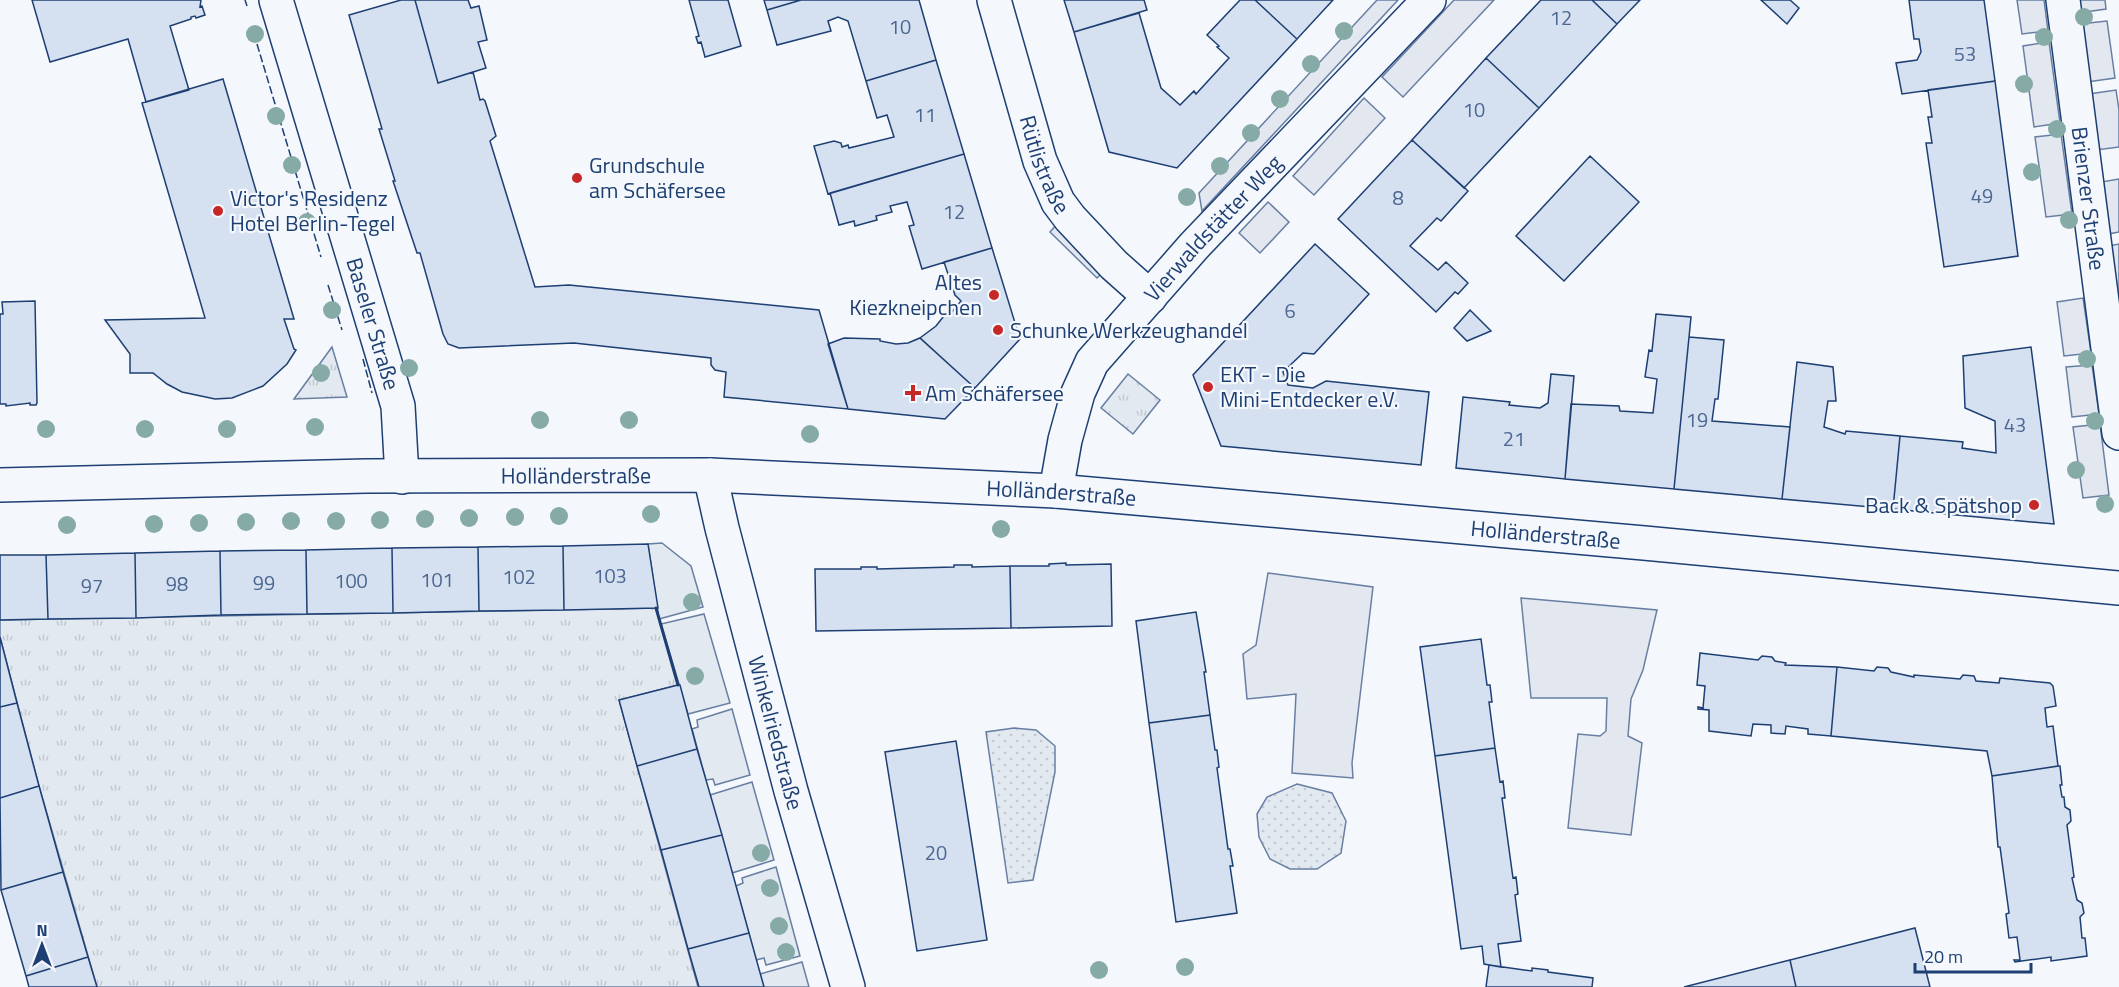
<svg xmlns="http://www.w3.org/2000/svg" width="2119" height="987" viewBox="0 0 2119 987" font-family="'Titillium Web',sans-serif">
	<style>
		.grass { fill: url(#grass-tufts); stroke: #687fa3; stroke-width: 1.5 }
		.park { fill: url(#park-dots); stroke: #687fa3; stroke-width: 1.5 }
		.garden { fill: #e3e9f0; stroke: #687fa3; stroke-width: 1.5 }
		.parking { fill: #e3e8f0; stroke: #687fa3; stroke-width: 1.5 }
		.building { fill: #d5e0f0; stroke: #1d3f73; stroke-width: 1.5 }
		.lines { fill: none; stroke-linecap: round; stroke-linejoin: round }
		.minor-casing { stroke: #1d3f73; stroke-width: 36 }
		.minor { stroke: #f4f7fb; stroke-width: 33 }
		.fence { stroke: #1d3f73; stroke-width: 1.5; stroke-dasharray: 8 3; stroke-linecap: butt }
		.wall { stroke: #1d3f73; stroke-width: 3 }
		.tree { fill: #86aba6 }
		.poi-dot { fill: #c62828; stroke: #f4f7fb; stroke-width: 2 }
		.labels { text-anchor: middle; dominant-baseline: central; stroke-width: 4.5; stroke-linejoin: round; paint-order: stroke }
		.number-label { font-size: 20px; fill: #4b6792 }
		.street-label { font-size: 22px; fill: #1d3f73; stroke: #f4f7fb }
		.poi-label { font-size: 22px; fill: #1d3f73; stroke: #f4f7fb; text-anchor: start }
	</style>
	<defs>
		<pattern id="grass-tufts" width="24" height="20" patternUnits="userSpaceOnUse" patternTransform="scale(1.5)"><rect width="24" height="20" fill="#e3e9f0"/><path d="M3 7l-1-3M5 7V3M7 7l1-3M15 17l-1-3M17 17v-4M19 17l1-3" fill="none" stroke="#c2c9d1"/></pattern>
		<pattern id="park-dots" width="8" height="8" patternUnits="userSpaceOnUse" patternTransform="scale(1.5)"><rect width="8" height="8" fill="#e3e9f0"/><path d="M2 2h.1M6 6h.1" fill="none" stroke="#c2c9d1" stroke-width="1.8" stroke-linecap="round"/></pattern>
	</defs>
	<rect width="100%" height="100%" fill="#f4f7fb"/>
	<!-- grass -->
	<path class="grass" d="M332,347l15,50 -53,2z
		M1128,374l32,26 -27,34 -32,-26z
		M656,608l22,77 -59,15 79,287h-601l-58,-201 -39,-149v-17z"/>
	<!-- park -->
	<path class="park" d="M1014,728l22,2 19,16v26l-22,108 -25,3 -22,-151z
		M1297,784l35,9 14,28 -5,32 -24,16h-27l-20,-10 -11,-22 -2,-23 10,-17z"/>
	<!-- garden -->
	<path class="garden" d="M662,543l29,23 12,41 -44,12 -11,-75z
		M704,614l26,89 -42,11 -27,-90z
		M732,709l18,66 -35,10 -2,-6 -7,1 -14,-51 6,-2 -1,-7z
		M752,782l22,78 -42,13 -22,-78z
		M776,867l24,89 -34,9 -2,-7 -8,2 -20,-74 7,-3 -1,-5z
		M802,962l7,25h-45l-4,-13z"/>
	<!-- parking -->
	<path class="parking" d="M1377,0h21l-196,211 -3,-18z
		M1454,0h40l-91,97 -21,-20z
		M2017,0h27l4,31 -26,3z
		M2076,0h29l1,9 -28,4z
		M2107,21l8,57 -28,4 -7,-58z
		M2049,42l11,81 -26,4 -11,-81z
		M2116,90l3,20v37l-23,3 -7,-56z
		M1364,98l21,20 -71,77 -21,-19z
		M2061,134l11,80 -26,3 -11,-80z
		M2119,179v53l-11,2 -7,-52z
		M1268,202l21,20 -29,31 -21,-20z
		M1058,223l47,47 -8,8 -47,-46z
		M2119,244v69l-10,-67z
		M2083,298l8,55 -27,3 -7,-54z
		M2092,365l7,49 -27,3 -6,-50z
		M2100,424l9,71 -26,3 -10,-71z
		M1268,573l105,14 -21,176 1,15 -61,-5 4,-79 -49,5 -4,-45 13,-9z
		M1521,598l136,12 -14,60 -12,29 -3,37 14,7 -11,92 -63,-7 10,-94 22,2 6,-5 1,-33h-76z"/>
	<!-- building -->
	<path class="building" d="M32,0h169l-1,7 2,-1 3,9 -9,3 -1,-2 -4,1v2l-21,7 19,64 -43,12 -18,-63 -78,23z
		M401,0h14l23,83 35,-11 7,28 3,-1 2,2 11,35 -6,5 45,146 34,-2 250,25 29,99 -124,-12 2,-25 -11,-2 -4,-5v-7l-137,-15 -115,5 -11,-4 -5,-10 -23,-81h-3l-24,-72h2l-16,-52h3l-33,-114z
		M415,0h53l3,8 8,-2 8,34 -9,2 8,26 -48,15z
		M689,0h39l13,46 -36,11 -4,-15 -3,1 -2,-6 3,-1z
		M764,0h37l-34,10z
		M801,0h118l17,60 -70,21 -18,-60 -10,-4 -10,4 3,10 -54,14 -10,-35z
		M1064,0h80l3,10 -73,22z
		M1240,0h15l42,39 -120,129 -68,-16 -35,-120 65,-19 22,75 19,17 14,-14 2,3 33,-36 -12,-11 2,-1 -12,-11z
		M1255,0h78l-36,39z
		M1541,0h51l25,24 -78,84 -53,-50z
		M1592,0h48l-23,24z
		M1761,0h29l9,8 -12,16z
		M1909,0h75l11,81 -93,13 -6,-31 21,-3 4,-8 -2,-13h-5z
		M1486,58l53,50 -75,80 -52,-48z
		M936,60l28,94 -136,40 -14,-48 20,-5 7,2 1,4 6,-2 1,3 45,-11 -7,-22 -10,3 -11,-37z
		M223,79l71,240h-10l10,30 2,1 -9,14 -24,22 -31,12 -17,1 -33,-7 -15,-8 -14,-11h-23v-19l-25,-34 100,-2 -63,-215z
		M1995,81l23,175 -74,11 -18,-124h6l-4,-26h4l-4,-27z
		M1412,140l56,51 -27,30 -4,-3 -27,28 28,24 8,-8 22,21 -10,11 -3,-2 -19,20 -98,-93z
		M964,154l28,94 -70,21 -13,-43 5,-1 -7,-23 -17,4 2,6 -16,4 1,4 -22,6 -1,-5 -15,4 -9,-32z
		M1590,156l49,46 -75,79 -48,-45z
		M1315,244l54,50 -55,60 -11,-1 -20,19 5,13 25,3 13,-7 103,11 -8,73 -200,-19 -28,-71z
		M992,248l28,91 -45,49 -55,-50 16,-12 12,-15 3,2 10,-12 -6,-6 -11,-33z
		M35,301l2,102 -1,2h-6v-2l-24,3v-2h-6v-90h3l-1,-12z
		M1470,310l21,21 -24,10 -13,-13z
		M1656,314l35,3 -17,172 -109,-10 6,-75 48,2 1,5 33,2 4,-34 -12,-2 4,-27 3,1z
		M1689,337l35,3 -6,59h-3l-3,22 78,6 -8,72 -108,-10z
		M844,338l36,1v2l16,3 12,-1 12,-5 55,50 -30,31 -97,-10 -20,-65z
		M2031,347l23,177 -161,-15 7,-73 63,6 -1,6 34,5 -1,-32 -30,-13 -2,-52z
		M1797,362l36,5 3,34h-8l-4,26 21,7 1,-3 54,5 -7,73 -111,-10z
		M1551,374l23,2 -9,103 -109,-11 7,-71 47,5 -1,3 31,3 8,-5z
		M648,544l10,64 -94,2 -1,-64z
		M563,546l1,64 -85,1 -1,-64z
		M478,547l1,64 -86,2 -1,-65z
		M392,548l1,65 -86,1 -1,-64z
		M306,550l1,64 -86,1 -1,-64z
		M220,551l1,64 -85,3 -1,-65z
		M135,553l1,65 -88,1 -2,-64z
		M0,555h46l2,64 -48,1z
		M1066,563v2l45,-1 1,62 -101,2 -1,-62h39v-2z
		M954,565h18v2l38,-1 1,62 -195,3 -1,-62h46v-2h16v2l77,-2z
		M1196,612l10,60h-2l6,43 -61,8 -13,-102z
		M0,637l17,66 -17,4z
		M1481,639l6,46h3l2,17h-3l6,46 -60,8 -15,-109z
		M1700,653l58,7 4,-4 10,1 3,4 11,2 -1,2 52,2 -6,69 -23,-2v-5l-22,-3 -1,8 -14,-1v-8l-18,-1 -2,12 -42,-5v-21l-11,-1v-2l5,1 2,-22 -8,-1z
		M1837,667l37,4 3,-4 11,1 3,4 23,5v-2l46,4 3,-4 11,1 2,5 23,2 1,-5 50,5 3,3 3,20 -11,2 2,19 6,-1 5,40 -66,10 -5,-25 -156,-15z
		M678,685h2l17,64 -60,17 -18,-66z
		M17,703l22,83 -39,12v-91z
		M1210,715l5,35h2l2,17 -2,1 11,81h2l3,17h-3l7,47 -61,9 -27,-199z
		M956,741l31,199 -70,11 -32,-199z
		M1495,748l5,34 3,-1 2,17h-3l11,80 3,-1 2,17 -3,1 6,46 -23,3 3,23 -17,-3 -2,-18 -21,3 -26,-193z
		M697,749l25,86 -61,15 -24,-84z
		M2058,766h2l2,19h-2l2,12h2l1,10 5,3 1,11 -4,4 7,52 -2,1 5,22 5,3 2,10 -4,4 2,21h3l2,18 -36,5v-4l-36,5 -1,-2h6l-3,-23 -8,1 -3,-24 3,-1 -9,-66h-2l-6,-71z
		M39,786l24,86 -62,18 -1,-92z
		M722,835l27,98 -61,16 -27,-99z
		M63,872l25,85 -62,19 -25,-86z
		M1915,928l15,59h-134l-6,-27z
		M749,933l15,54h-65l-11,-38z
		M88,957l9,30h-68l-3,-11z
		M1790,960l6,27h-112z
		M1489,965l43,6v-3l16,2v2l45,6 -1,9h-106z"/>
	<g class="lines">
		<defs>
			<g id="minor">
				<path id="s1" d="M276,0l122,406 4,71"/>
				<path id="s2" d="M994,0l46,161 18,41 12,16 44,47 36,32"/>
				<path id="s3" d="M2063,0l56,433"/>
				<path id="s4" d="M710,475l12,53 69,263 57,196"/>
				<path id="s5" d="M0,485l366,-9 344,-1 346,16 588,52 475,45"/>
				<path id="s6" d="M1056,491l9,-51 13,-47 14,-31 102,-116 235,-246"/>
			</g>
		</defs>
		<!-- minor casing -->
		<use href="#minor" class="minor-casing"/>
		<!-- minor -->
		<use href="#minor" class="minor"/>
		<!-- fence -->
		<path class="fence" d="M245,0l2,6
			M257,44l64,213
			M328,285l14,45
			M363,359l9,34"/>
		<!-- wall -->
		<path class="wall" d="M656,608l22,77"/>
	</g>
	<!-- trees -->
	<g class="tree">
		<circle cx="2084" cy="17" r="9"/>
		<circle cx="1344" cy="31" r="9"/>
		<circle cx="255" cy="34" r="9"/>
		<circle cx="2044" cy="37" r="9"/>
		<circle cx="1311" cy="64" r="9"/>
		<circle cx="2024" cy="84" r="9"/>
		<circle cx="1280" cy="99" r="9"/>
		<circle cx="276" cy="116" r="9"/>
		<circle cx="2057" cy="129" r="9"/>
		<circle cx="1251" cy="133" r="9"/>
		<circle cx="292" cy="165" r="9"/>
		<circle cx="1220" cy="166" r="9"/>
		<circle cx="2032" cy="172" r="9"/>
		<circle cx="1187" cy="197" r="9"/>
		<circle cx="2069" cy="220" r="9"/>
		<circle cx="307" cy="222" r="9"/>
		<circle cx="332" cy="310" r="9"/>
		<circle cx="2087" cy="359" r="9"/>
		<circle cx="409" cy="368" r="9"/>
		<circle cx="321" cy="373" r="9"/>
		<circle cx="540" cy="420" r="9"/>
		<circle cx="629" cy="420" r="9"/>
		<circle cx="2095" cy="421" r="9"/>
		<circle cx="315" cy="427" r="9"/>
		<circle cx="46" cy="429" r="9"/>
		<circle cx="145" cy="429" r="9"/>
		<circle cx="227" cy="429" r="9"/>
		<circle cx="810" cy="434" r="9"/>
		<circle cx="2076" cy="470" r="9"/>
		<circle cx="2105" cy="504" r="9"/>
		<circle cx="651" cy="514" r="9"/>
		<circle cx="559" cy="516" r="9"/>
		<circle cx="515" cy="517" r="9"/>
		<circle cx="469" cy="518" r="9"/>
		<circle cx="425" cy="519" r="9"/>
		<circle cx="380" cy="520" r="9"/>
		<circle cx="291" cy="521" r="9"/>
		<circle cx="336" cy="521" r="9"/>
		<circle cx="246" cy="522" r="9"/>
		<circle cx="199" cy="523" r="9"/>
		<circle cx="154" cy="524" r="9"/>
		<circle cx="67" cy="525" r="9"/>
		<circle cx="1001" cy="529" r="9"/>
		<circle cx="692" cy="602" r="9"/>
		<circle cx="695" cy="676" r="9"/>
		<circle cx="761" cy="853" r="9"/>
		<circle cx="770" cy="888" r="9"/>
		<circle cx="779" cy="926" r="9"/>
		<circle cx="786" cy="952" r="9"/>
		<circle cx="1185" cy="967" r="9"/>
		<circle cx="1099" cy="970" r="9"/>
	</g>
	<!-- markers -->
	<g class="poi-dot">
		<circle cx="577" cy="178" r="6"/>
		<circle cx="218" cy="211" r="6"/>
		<circle cx="994" cy="295" r="6"/>
		<circle cx="998" cy="330" r="6"/>
		<circle cx="1208" cy="387" r="6"/>
		<path d="M910 384h6v6h6v6h-6v6h-6v-6h-6v-6h6z"/>
		<circle cx="2034" cy="505" r="6"/>
	</g>
	<g class="labels">
		<!-- number labels -->
		<g class="number-label">
			<text x="1561" y="17">12</text>
			<text x="900" y="26">10</text>
			<text x="1965" y="53">53</text>
			<text x="1474" y="109">10</text>
			<text x="925" y="114">11</text>
			<text x="1982" y="195">49</text>
			<text x="1398" y="197">8</text>
			<text x="954" y="211">12</text>
			<text x="1290" y="310">6</text>
			<text x="1697" y="419">19</text>
			<text x="2015" y="424">43</text>
			<text x="1514" y="438">21</text>
			<text x="610" y="575">103</text>
			<text x="519" y="576">102</text>
			<text x="437" y="579">101</text>
			<text x="351" y="580">100</text>
			<text x="264" y="582">99</text>
			<text x="177" y="583">98</text>
			<text x="92" y="585">97</text>
			<text x="936" y="852">20</text>
		</g>
		<!-- street labels -->
		<g class="street-label">
			<text stroke="none"><textPath href="#s2" startOffset="172">Rütlistraße</textPath></text>
			<text stroke="none"><textPath href="#s3" startOffset="200">Brienzer Straße</textPath></text>
			<text stroke="none"><textPath href="#s6" startOffset="315">Vierwaldstätter Weg</textPath></text>
			<text stroke="none"><textPath href="#s1" startOffset="338">Baseler Straße</textPath></text>
			<text stroke="none"><textPath href="#s5" startOffset="576">Holländerstraße</textPath></text>
			<text stroke="none"><textPath href="#s5" startOffset="1062">Holländerstraße</textPath></text>
			<text stroke="none"><textPath href="#s5" startOffset="1548">Holländerstraße</textPath></text>
			<text stroke="none"><textPath href="#s4" startOffset="266">Winkelriedstraße</textPath></text>
		</g>
		<!-- poi labels -->
		<g class="poi-label">
			<text x="589" y="165">Grundschule<tspan x="589" dy="25">am Schäfersee</tspan></text>
			<text x="230" y="198">Victor's Residenz<tspan x="230" dy="25">Hotel Berlin-Tegel</tspan></text>
			<text x="982" y="282" text-anchor="end">Altes<tspan x="982" dy="25">Kiezkneipchen</tspan></text>
			<text x="1010" y="330">Schunke Werkzeughandel</text>
			<text x="1220" y="374">EKT - Die<tspan x="1220" dy="25">Mini-Entdecker e.V.</tspan></text>
			<text x="925" y="393">Am Schäfersee</text>
			<text x="2022" y="505" text-anchor="end">Back &amp; Spätshop</text>
		</g>
	</g>
	<!-- north arrow -->
	<g transform="translate(42 945)" stroke="#f4f7fb" stroke-width="4.5" paint-order="stroke">
	<path d="M0-4.5L10 22L0 15L-10 22Z" fill="#1d3f73"/>
	<text y="-9" font-size="16" font-weight="bold" text-anchor="middle" fill="#1d3f73">N</text>
	</g>
	<!-- scale -->
	<path d="M1915 963v9h116v-9" fill="none" stroke="#1d3f73" stroke-width="3"/>
	<text x="1924" y="963" font-size="18" fill="#1d3f73" stroke="#f4f7fb" stroke-width="4.5" paint-order="stroke">20 m</text>
</svg>
